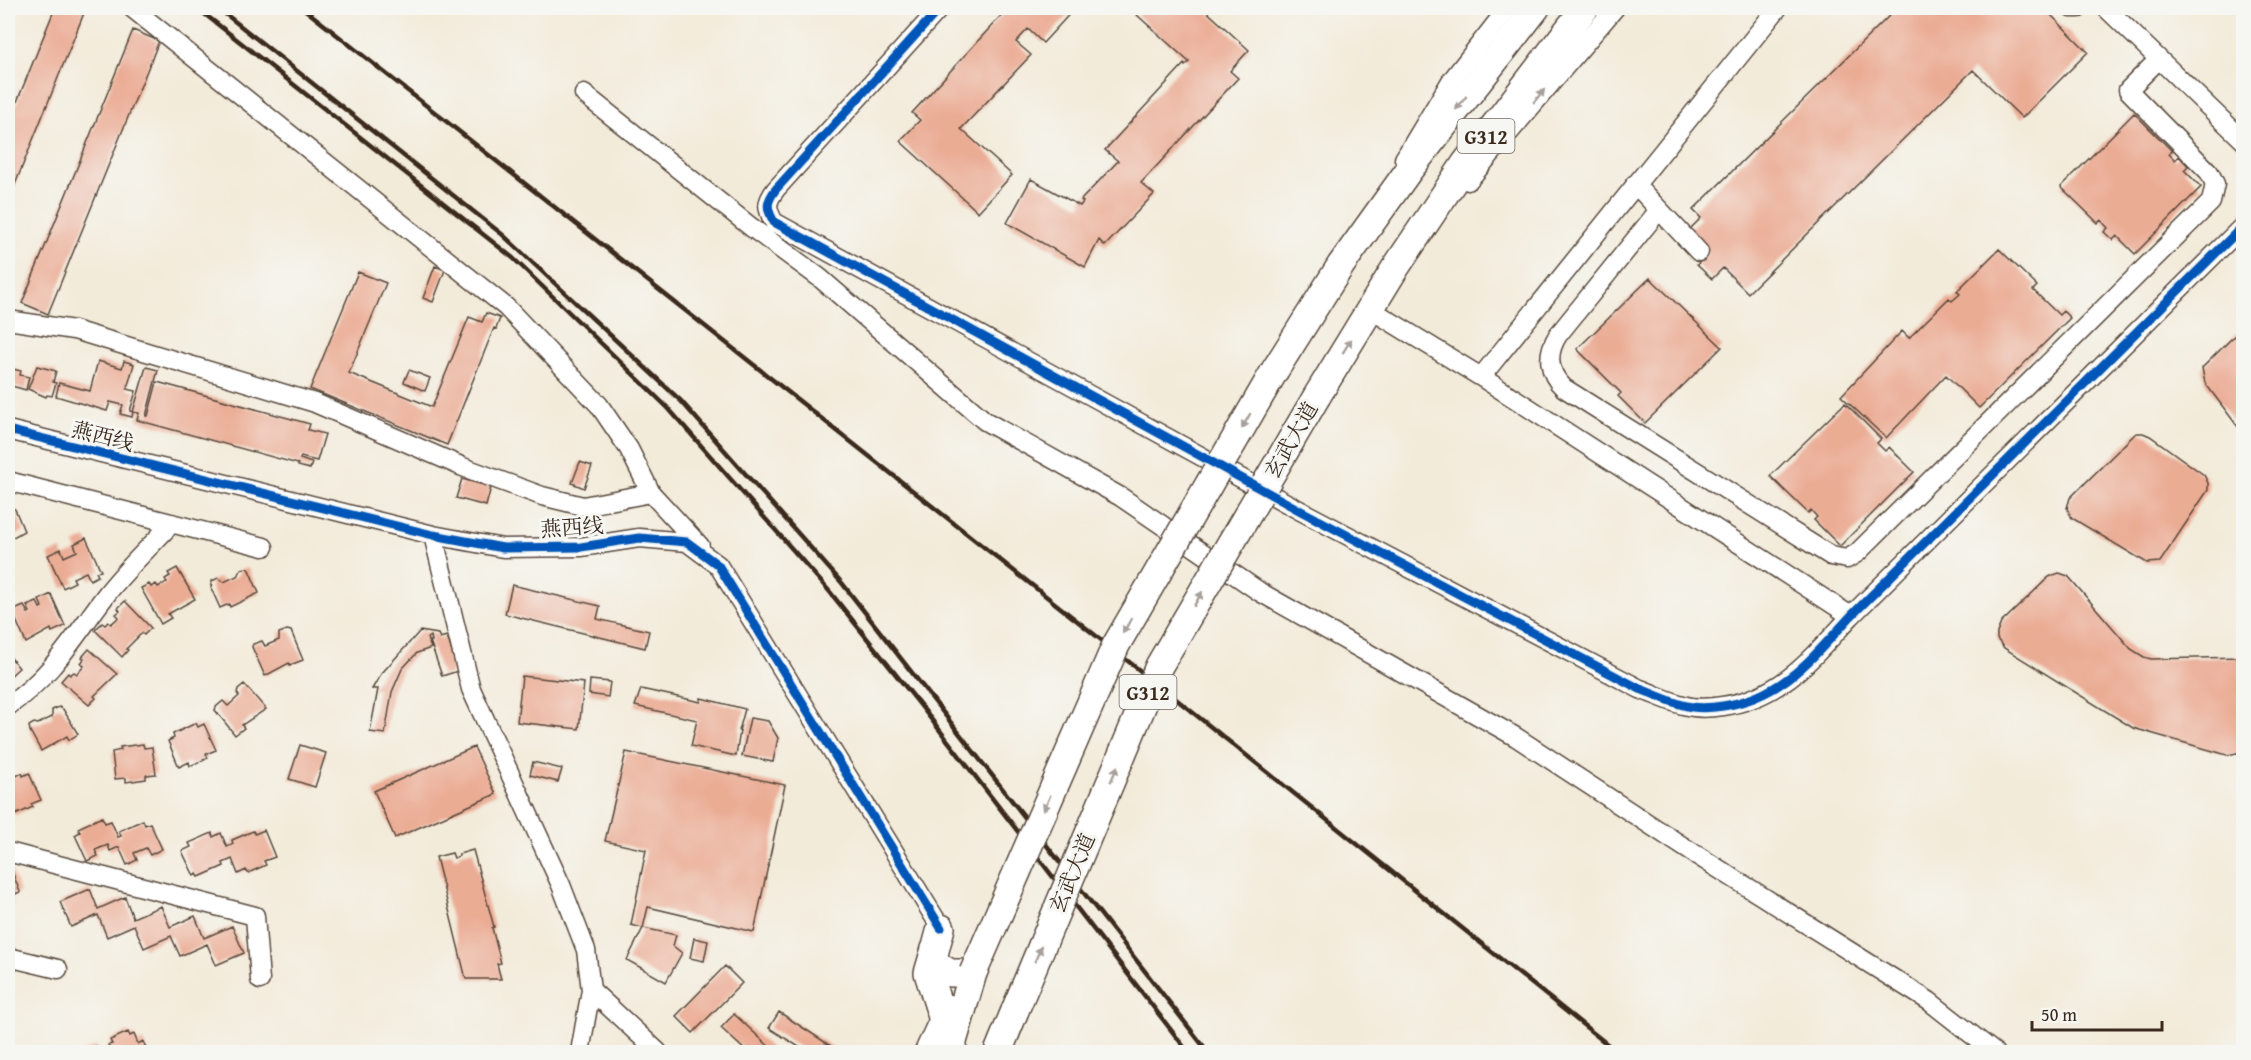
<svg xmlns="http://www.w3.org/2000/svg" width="2251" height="1060" viewBox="0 0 2251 1060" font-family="'Gentium Book Plus','Noto Serif SC',serif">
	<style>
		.building { fill: #ebac94 }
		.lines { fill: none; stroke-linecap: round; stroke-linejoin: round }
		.minor-casing { stroke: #57473a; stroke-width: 21 }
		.major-casing { stroke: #57473a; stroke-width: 27 }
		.highway-casing { stroke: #57473a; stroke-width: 30 }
		.minor { stroke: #fff; stroke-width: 18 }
		.major { stroke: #fff; stroke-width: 24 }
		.highway { stroke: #fff; stroke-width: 27 }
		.rail { stroke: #3b2a1e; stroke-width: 4.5 }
		.highway-bridge-casing { stroke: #57473a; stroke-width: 30; stroke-linecap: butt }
		.highway-bridge { stroke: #fff; stroke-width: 27 }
		.cycleway-casing { stroke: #f6f6f2; stroke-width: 13 }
		.cycleway { stroke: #0057b8; stroke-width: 9 }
		.oneway { fill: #a79f9a }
		.labels { text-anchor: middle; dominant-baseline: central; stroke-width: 6; stroke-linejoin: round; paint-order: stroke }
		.shield { fill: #f6f6f2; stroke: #73675e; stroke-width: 1.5 }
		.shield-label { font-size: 20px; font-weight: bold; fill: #3b2a1e }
		.street-label { font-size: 21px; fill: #3b2a1e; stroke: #f6f6f2 }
	</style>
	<rect width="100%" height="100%" fill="#f6f6f2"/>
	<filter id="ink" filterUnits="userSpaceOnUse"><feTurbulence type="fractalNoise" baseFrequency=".0167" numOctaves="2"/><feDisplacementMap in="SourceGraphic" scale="12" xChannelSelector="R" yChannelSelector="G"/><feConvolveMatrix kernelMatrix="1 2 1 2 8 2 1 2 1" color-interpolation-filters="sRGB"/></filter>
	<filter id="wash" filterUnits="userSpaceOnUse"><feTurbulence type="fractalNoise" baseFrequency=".008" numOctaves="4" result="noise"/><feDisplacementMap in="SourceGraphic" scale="24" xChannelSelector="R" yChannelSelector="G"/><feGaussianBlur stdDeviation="1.35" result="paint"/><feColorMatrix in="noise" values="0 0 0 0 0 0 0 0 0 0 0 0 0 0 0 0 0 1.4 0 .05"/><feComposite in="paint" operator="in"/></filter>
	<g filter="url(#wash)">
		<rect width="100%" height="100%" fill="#f3ebda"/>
		<g id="blocks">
			<!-- building -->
			<path class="building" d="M55,8h31l-78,194v-78z
				M1008,8h67l-32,35 -15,-14 -12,13 15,13 -70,74 51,46 -34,37 -78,-71 20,-21 -8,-7z
				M1144,8h59l46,42 -19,21 8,7 -97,105 13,11 -49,52 -6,-6 -14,27 -78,-44 24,-44 49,27 3,-4 -2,-2 37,-39 -13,-11 79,-86 1,2 4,-4 -52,-47z
				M1897,8h147l44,44 -66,66 -49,-48 -225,223 -25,-25 -11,11 -15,-14 11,-12 -21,-21 14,-14 -8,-8z
				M133,30l26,11 -111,273 -26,-11z
				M2134,113l38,38 -3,3 6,6 4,-4 9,10 -4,4 17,17 -66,67 -18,-18 -4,4 -9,-8 4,-4 -7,-8 -3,3 -37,-36z
				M1999,249l38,37 -4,4 26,25 4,-4 7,7 -91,90 -33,-33 -60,63 -45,-42 61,-65 7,7 40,-40 3,3 8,-7 -3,-3z
				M435,266l10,4 -12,32 -10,-4z
				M358,272l28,11 -37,90 83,34 37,-90 13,5 4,-9 14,5 -4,11 -2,-1 -47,117 -137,-56z
				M1650,278l72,69 -77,76 -27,-27 3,-3 -44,-44z
				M2244,326v109l-39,-52 -3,-15z
				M98,361l24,7 2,-7 10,3 -7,25 9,2 -6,20 3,1 -1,5 -12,-3 3,-9 -13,-3 -3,9 -51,-15 3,-13 31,8z
				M37,366l19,5 -3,11 3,1 -4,13 -5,-1 -1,2 -18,-8z
				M146,367l12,3 -12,46h2l9,-34 153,42 -2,6 17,4 -8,27 -16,-4 -1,2 12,4 -2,6 -12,-3v-2l-161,-44 2,-7 -6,-1z
				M13,369l8,2 -1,4 9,2 -3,13 -18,-5v-14l4,2z
				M409,370l21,8 -5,13 -21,-9z
				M1845,403l36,36 -4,4 8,8 4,-4 25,25 -74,74 -26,-26 3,-3 -6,-7 -3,3 -38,-37z
				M2136,433h7l7,3 54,39 4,8v7l-48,72 -13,1 -75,-45 -5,-10 3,-10z
				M580,462l12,4 -8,22 -12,-5z
				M462,479l29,8 -5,19 -30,-8z
				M8,507l7,2 9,22 -16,9z
				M86,538l15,33 -5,1 2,4 -8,4 -4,-8 -13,6 2,4 -12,6 -15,-33 13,-6 3,8 13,-6 -3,-7z
				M177,568l18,31 -27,15 3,4 -10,6 -20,-36 8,-4 2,3 5,-3 2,3 9,-5 -2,-3 5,-3 -2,-3z
				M247,568l2,2 10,23 -29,14 -1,-3 -9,4 -9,-20 1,-7 6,-3 6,4 13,-6 4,-7z
				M2059,573l9,3 63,73 13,8 7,2 93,-2v90l-3,3 -4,3 -10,2 -94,-27 -129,-80 -7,-9v-6l4,-10 48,-46z
				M512,585l88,21 -3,13 52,12 -4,17 -140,-34z
				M51,594l14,32 -13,6 -1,-3 -25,14 -14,-32 12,-5 4,7 2,-1 -3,-6 10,-4 3,6 2,-1 -3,-7z
				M125,601l26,27 -7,7 -2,-2 -16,16 2,1 -6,7 -27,-27 7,-7 3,2 3,-3 3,2 8,-7 -3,-3 4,-3 -2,-3z
				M287,630l4,1 12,29 -13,5 -1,-2 -24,13 -13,-29 1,-3 9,-3 3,5 14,-6v-7z
				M420,631l18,3 2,4 7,-2 11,35 -16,5 -12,-35h2l-1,-5 -4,2 4,10 -14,5 -15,16 -10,23 -7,42 -15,-2 8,-43h-6l9,-15z
				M89,649l28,25 -23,22 2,2 -7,7 -28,-24 7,-8 2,2 4,-3 3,2 7,-8 -3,-3 3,-4 -2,-2z
				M8,654l11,14 -10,9 -1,-2z
				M522,676l62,7 -5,46 -62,-7z
				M590,680l20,2 -2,15 -19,-3z
				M244,684l22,25 -24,16 2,3 -9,7 -20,-25 1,-3 7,-6 5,5 11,-10 -2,-3 1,-4z
				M641,689l60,13v-4l44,11 -6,22h1l-4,25 -45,-10 6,-26 -62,-14z
				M59,707l4,2 15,25 -9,6 -2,-4 -26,15 -11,-20 -1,-5 5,-3 4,1 14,-7v-7z
				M750,718l18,3 10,17 -5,24 -31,-6z
				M196,723l2,4 6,-3 12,26 -10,4 2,4 -18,8 -1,-4 -10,5 -11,-26 6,-3 -1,-4z
				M143,744l1,4 8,-1 4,27 -10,1v4l-20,3v-4l-11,1 -3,-27 9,-2 -1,-3z
				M300,745l26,8 -11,34 -26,-8z
				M474,747l22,47 -101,44 -21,-47z
				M626,752l159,33 -31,147 -106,-25 -5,21 33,7 -3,11 9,7 -16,29 -39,-22 16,-32 -12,-3 15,-75 -41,-9z
				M533,762l29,7 -4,13 -28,-7z
				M22,773l1,3 6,-3 12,27 -10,4 2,3 -18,8 -2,-3 -5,2v-34z
				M102,817l3,6 6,-2 7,16 3,-1 -2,-5 24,-11 2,5 5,-2 12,26 -12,6 -4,-7 -12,5 3,7 -10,5 -8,-18 -9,4 -2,-6 -13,5 3,6 -11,5 -12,-26 5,-3 -2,-4z
				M264,830l11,27 -11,4 2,4 -18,8 -2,-3 -8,4 -6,-15 -9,4 1,3 -25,11 -2,-3 -3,2 -12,-25 9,-4 -2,-4 23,-10 1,4 8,-4 6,14 6,-3 -1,-4 21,-9 2,3z
				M473,850l21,77 -2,1 9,35 -4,1 4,15h-35l-30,-122 16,-4 2,5 5,-2v-2z
				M8,861l12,31 -10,4 3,6 -5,2z
				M90,889l8,20 27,-12 8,21 28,-12 9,21 25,-11 9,22 28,-12 12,27 -28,12 -9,-21 -27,12 -9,-20 -27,12 -10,-23 -27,12 -9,-22 -27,12 -11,-25z
				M694,938l14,3 -4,20 -14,-3z
				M725,966l17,17 -49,50 -17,-17z
				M779,1012l58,38 -1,2h-29l-38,-24z
				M734,1014l41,38h-28l-26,-24z
				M128,1032l2,4 4,-2 4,10 5,-3 5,11h-37l-3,-7 4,-1 -2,-4z
				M96,1046l1,4 4,-1 2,3h-21z"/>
		</g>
	</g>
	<g filter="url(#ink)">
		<use href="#blocks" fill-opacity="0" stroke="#57473a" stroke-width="1.5"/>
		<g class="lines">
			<defs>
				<path id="minor" d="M132,8l374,299 93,98 30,44 22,44 49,53
					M940,8l-164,181c-10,13 -10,19 -2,33l527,289 339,178c14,5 28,12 43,16 13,4 27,3 40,1 60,-9 90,-49 128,-90l393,-391
					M2071,8h8
					M2106,8l138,133
					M584,94l167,133 69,51 165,143 136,76 139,95 256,145 171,112 242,152 65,51
					M1404,159l47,-78 57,-73
					M1468,181l147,-173
					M1635,184l64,68
					M1659,210l-101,125c-12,19 -10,38 6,53l267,168 16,3 10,-6 354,-351 4,-18 -6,-12 -81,-82 31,-31
					M1370,309l111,68 370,239
					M8,320l66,10 241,73 148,64 79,29 41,10 68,-13
					M1481,377l297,-369
					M8,430l425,105 70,13 78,-1 58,-9 48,4 31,23 223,363
					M8,481l256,66
					M433,535l38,154 90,196 25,65 5,40 67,62
					M8,706c45,-31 65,-68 98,-111 19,-25 44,-48 66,-72
					M8,852l247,64 5,64
					M8,957l50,12
					M580,1052l11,-62"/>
				<path id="major" d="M927,1052l15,-33 8,-12"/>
				<path id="highway" d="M1275,370l66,-105 68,-95 127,-162
					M1317,396l77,-126 71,-106 120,-156
					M941,928l-9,34 18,11h23l-23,79
					M935,949l-7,24 24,75
					M998,1052l18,-44"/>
			</defs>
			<!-- minor casing -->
			<use href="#minor" class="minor-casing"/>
			<!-- major casing -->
			<use href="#major" class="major-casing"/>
			<!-- highway casing -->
			<use href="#highway" class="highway-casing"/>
			<!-- minor -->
			<use href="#minor" class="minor"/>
			<!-- major -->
			<use href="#major" class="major"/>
			<!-- highway -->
			<use href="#highway" class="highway"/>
			<!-- rail -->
			<path class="rail" d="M197,8l316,250 155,150 162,184 91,114 267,346
				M218,8l285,227 178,166 161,182 366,469
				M303,8l883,699 431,345"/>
			<defs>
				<path id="highway-bridge" d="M973,973l143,-328 159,-275
					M1016,1008l143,-342 158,-270"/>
			</defs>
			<!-- highway-bridge casing -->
			<use href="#highway-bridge" class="highway-bridge-casing"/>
			<!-- highway-bridge -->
			<use href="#highway-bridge" class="highway-bridge"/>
			<defs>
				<path id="cycleway" d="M940,8l-164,181c-10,13 -10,19 -2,33l527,289 339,178c14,5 28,12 43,16 13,4 27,3 40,1 60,-9 90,-49 128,-90l393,-391
					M8,430l425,105 70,13 78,-1 58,-9 48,4 31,23 223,363"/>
			</defs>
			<!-- cycleway casing -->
			<use href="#cycleway" class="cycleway-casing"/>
			<!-- cycleway -->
			<use href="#cycleway" class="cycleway"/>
		</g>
		<!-- one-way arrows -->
		<defs><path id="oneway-solid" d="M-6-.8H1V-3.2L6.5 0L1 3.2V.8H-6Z" transform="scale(1.5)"/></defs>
		<g class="oneway">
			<use href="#oneway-solid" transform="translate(1539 96) rotate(-50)"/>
			<use href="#oneway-solid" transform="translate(1461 103) rotate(128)"/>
			<use href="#oneway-solid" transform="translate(1347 346) rotate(-58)"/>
			<use href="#oneway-solid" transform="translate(1246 421) rotate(120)"/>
			<use href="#oneway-solid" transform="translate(1198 599) rotate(-60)"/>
			<use href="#oneway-solid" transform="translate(1127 626) rotate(120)"/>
			<use href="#oneway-solid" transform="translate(1114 774) rotate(-67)"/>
			<use href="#oneway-solid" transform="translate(1047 803) rotate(113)"/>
			<use href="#oneway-solid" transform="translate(1038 954) rotate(-67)"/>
		</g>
	</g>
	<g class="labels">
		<!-- shield labels -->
		<g class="shield">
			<rect x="1457.5" y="119" width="57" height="34" rx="4.5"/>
			<rect x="1119.5" y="675" width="57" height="34" rx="4.5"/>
		</g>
		<g class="shield-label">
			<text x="1486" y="136">G312</text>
			<text x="1148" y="692">G312</text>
		</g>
		<!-- street labels -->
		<g class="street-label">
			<text transform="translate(103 436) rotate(14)">燕西线</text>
			<text transform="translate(1291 440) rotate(-60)">玄武大道</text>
			<text transform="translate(572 527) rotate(-4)">燕西线</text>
			<text transform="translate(1072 873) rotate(-67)">玄武大道</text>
		</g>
	</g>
	<!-- margin -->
	<rect width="2251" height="1060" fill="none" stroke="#f6f6f2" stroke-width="30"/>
	<!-- scale -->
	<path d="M2032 1021v9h130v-9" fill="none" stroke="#3b2a1e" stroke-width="3"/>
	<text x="2041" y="1021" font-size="18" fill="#3b2a1e" stroke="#f6f6f2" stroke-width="4.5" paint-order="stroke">50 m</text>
</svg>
